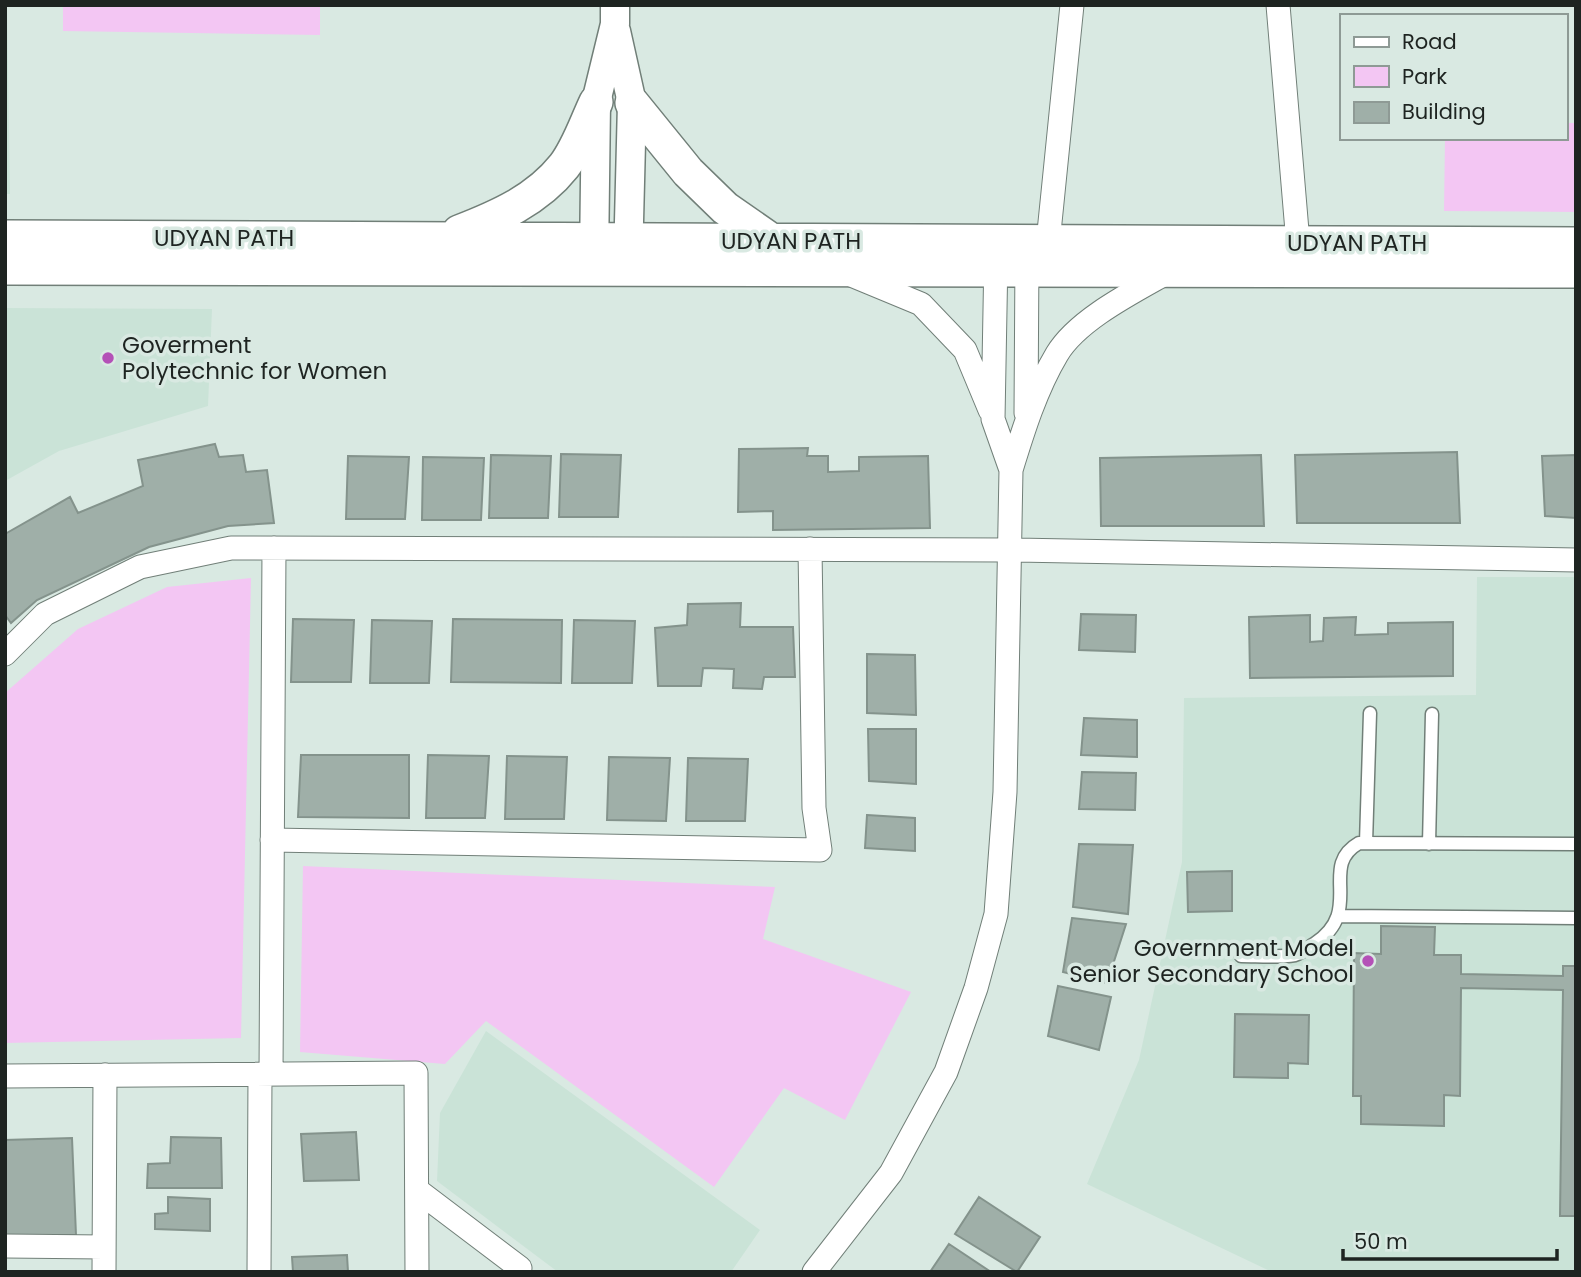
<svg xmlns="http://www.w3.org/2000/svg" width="1581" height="1277" viewBox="0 0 1581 1277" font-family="Poppins,sans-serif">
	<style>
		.built { fill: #cae3d7 }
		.green { fill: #f3c6f3 }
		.building { fill: #9fafa8; stroke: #84938c; stroke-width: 2 }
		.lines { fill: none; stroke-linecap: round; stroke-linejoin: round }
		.service-casing { stroke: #717f78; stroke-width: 15 }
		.minor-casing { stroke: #717f78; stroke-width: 25 }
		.tertiary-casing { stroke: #717f78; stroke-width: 31 }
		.secondary-casing { stroke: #717f78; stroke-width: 36 }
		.service { stroke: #fff; stroke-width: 12 }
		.minor { stroke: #fff; stroke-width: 23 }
		.tertiary { stroke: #fff; stroke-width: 28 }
		.secondary { stroke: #fff; stroke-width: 33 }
		.poi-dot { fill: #b451b7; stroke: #d9e9e2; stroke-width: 2.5 }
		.labels { text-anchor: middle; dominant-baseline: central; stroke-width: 7; stroke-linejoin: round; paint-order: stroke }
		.street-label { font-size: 23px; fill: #1e2421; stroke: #d9e9e2 }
		.poi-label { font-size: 23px; fill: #1e2421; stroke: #d9e9e2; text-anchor: start }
	</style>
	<rect width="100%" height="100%" fill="#d9e9e2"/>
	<!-- built -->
	<path class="built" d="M5,5h2l3,189h-5z
		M5,308l207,1 -4,97 -149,45 -54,30z
		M1477,577h99v695h-304l-185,-88 52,-124 43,-198 2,-164 292,-3z
		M486,1031l274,199 -29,42h-173l-121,-91 3,-68z"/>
	<!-- green -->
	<path class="green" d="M63,5h257v30l-257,-4z
		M1565,123h11v89l-132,-1 1,-73h120z
		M251,578l-10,460 -236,5v-350l73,-64 89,-42z
		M303,866l472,21 -12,52 148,53 -66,128 -61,-32 -70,99 -228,-166 -41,43 -145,-12z"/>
	<!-- building -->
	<path class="building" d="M215,444l4,13 24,-2 3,17 21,-2 7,53 -46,3 -79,21 -112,53 -26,23 -6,-8v-81l65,-37 8,16 65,-27 -5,-26z
		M808,448l-1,8h21v16l31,-1v-14l69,-1 2,72 -157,2v-19l-35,1 1,-63z
		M1457,452l3,71h-163l-2,-68z
		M561,454l60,1 -3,62h-59z
		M491,455l60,1 -3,62h-59z
		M1261,455l3,71h-163l-1,-68z
		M1576,455v63l-31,-2 -3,-60z
		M348,456l61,1 -4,62h-59z
		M423,457l61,1 -3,62h-59z
		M741,603l-1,24h53l2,50h-31l-2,12 -29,-1 1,-19 -31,-1 -2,18h-43l-3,-58 32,-3 1,-21z
		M1081,614l55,1 -1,37 -56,-2z
		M1310,615v27l13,-1 1,-23 32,-1 -1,18 33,-1v-11l65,-1v54l-203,2 -1,-61z
		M293,619l61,1 -3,62h-60z
		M453,619l109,1 -1,63 -110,-1z
		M372,620l60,1 -3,62h-59z
		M574,620l61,1 -3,62h-60z
		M867,654l48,1 1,60 -49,-2z
		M1084,718l53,2v37l-56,-2z
		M868,729h48v55l-47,-3z
		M301,755h108v63l-111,-1z
		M428,755l61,1 -4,62h-59z
		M507,756l60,1 -3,62h-59z
		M609,757l61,1 -4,63 -59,-1z
		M688,758l60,1 -3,62h-59z
		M1082,772l54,1 -1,37 -56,-1z
		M867,815l48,3v33l-50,-3z
		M1079,844l54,1 -5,69 -55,-7z
		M1232,871v40l-44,1 -1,-40z
		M1072,918l54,6 -19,59 -44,-11z
		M1381,926l54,1 -1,28h27v19l102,2v-10h13v250h-16l3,-226 -102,-2 -1,108 -16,-1v31l-83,-2v-28h-8l1,-143 27,1z
		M1058,986l53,11 -12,53 -51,-14z
		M1235,1014l74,1 -1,49 -20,-1v15l-54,-1z
		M356,1132l3,48 -55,1 -3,-47z
		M171,1137l50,1 1,50h-75l1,-24 22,-1z
		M72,1138l4,97h-70l-1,-95z
		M168,1197l42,2v32l-55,-2v-15l13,-1z
		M979,1197l61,40 -23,35 -62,-38z
		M949,1244l42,28h-61z
		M347,1255l1,17h-55l-1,-15z"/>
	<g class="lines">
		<defs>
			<path id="service" d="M1366,843l4,-130
				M1429,844l3,-130
				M1340,916l236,2
				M1241,956c17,0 37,2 54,-1 7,-2 14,-8 19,-11 52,-34 3,-77 45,-101l217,1"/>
			<path id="minor" d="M1278,5l20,238
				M1048,242l24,-237
				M996,255l-3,164 18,51
				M851,275l70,29 44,46 25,60
				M1026,413l1,-158
				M5,654l40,-40 95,-47 91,-19 778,2 567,10
				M272,840l548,10 -6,-42 -4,-259
				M271,1074l3,-526
				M5,1076l411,-3 1,199
				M417,1190l103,78 -2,4
				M5,1246l99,1
				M104,1272l1,-197
				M259,1272l1,-198
				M814,1272l77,-99 55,-101 30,-84 20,-74 9,-122 6,-322c12,-39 25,-81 46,-116 21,-35 78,-63 113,-83"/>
			<path id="tertiary" d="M616,31l16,72 -4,158
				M594,260l2,-158 19,-78v-19"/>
			<path id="secondary" d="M632,103l56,69 37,36 46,32
				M459,232c39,-15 78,-32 105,-66 14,-18 22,-43 32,-64
				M5,237l1571,7
				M5,268l1571,3"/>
		</defs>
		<!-- service casing -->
		<use href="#service" class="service-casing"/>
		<!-- minor casing -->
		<use href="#minor" class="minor-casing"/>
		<!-- tertiary casing -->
		<use href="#tertiary" class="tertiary-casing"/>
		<!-- secondary casing -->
		<use href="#secondary" class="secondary-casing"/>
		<!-- service -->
		<use href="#service" class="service"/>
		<!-- minor -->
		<use href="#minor" class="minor"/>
		<!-- tertiary -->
		<use href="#tertiary" class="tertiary"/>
		<!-- secondary -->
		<use href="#secondary" class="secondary"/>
	</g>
	<!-- markers -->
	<g class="poi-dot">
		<circle cx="108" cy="358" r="7"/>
		<circle cx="1368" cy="961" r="7"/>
	</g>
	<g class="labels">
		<!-- street labels -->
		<g class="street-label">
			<text x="224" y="238">UDYAN PATH</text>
			<text x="791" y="241">UDYAN PATH</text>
			<text x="1357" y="243">UDYAN PATH</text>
		</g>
		<!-- poi labels -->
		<g class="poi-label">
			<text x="122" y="345">Goverment<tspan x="122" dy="26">Polytechnic for Women</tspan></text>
			<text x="1354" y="948" text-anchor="end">Government Model<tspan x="1354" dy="26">Senior Secondary School</tspan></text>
		</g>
	</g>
	<!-- border -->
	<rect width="1581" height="1277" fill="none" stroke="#1e2421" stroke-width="14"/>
	<!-- legend -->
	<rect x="1340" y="14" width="228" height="126" fill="#d9e9e2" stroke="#8e9a95" stroke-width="2"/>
	<rect x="1354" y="37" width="35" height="10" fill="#ffffff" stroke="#8e9a95" stroke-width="2"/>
	<text x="1402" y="49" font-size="21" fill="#1e2421">Road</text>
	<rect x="1354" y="66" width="35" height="21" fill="#f3c6f3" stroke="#8e9a95" stroke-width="2"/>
	<text x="1402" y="84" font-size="21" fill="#1e2421">Park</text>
	<rect x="1354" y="102" width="35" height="21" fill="#9fafa8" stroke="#8e9a95" stroke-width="2"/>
	<text x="1402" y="119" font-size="21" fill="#1e2421">Building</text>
	<!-- scale -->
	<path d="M1343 1249v10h214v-10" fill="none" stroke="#1e2421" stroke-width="3.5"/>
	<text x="1354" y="1249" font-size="21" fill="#1e2421" stroke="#d9e9e2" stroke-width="5" paint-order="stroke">50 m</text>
</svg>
